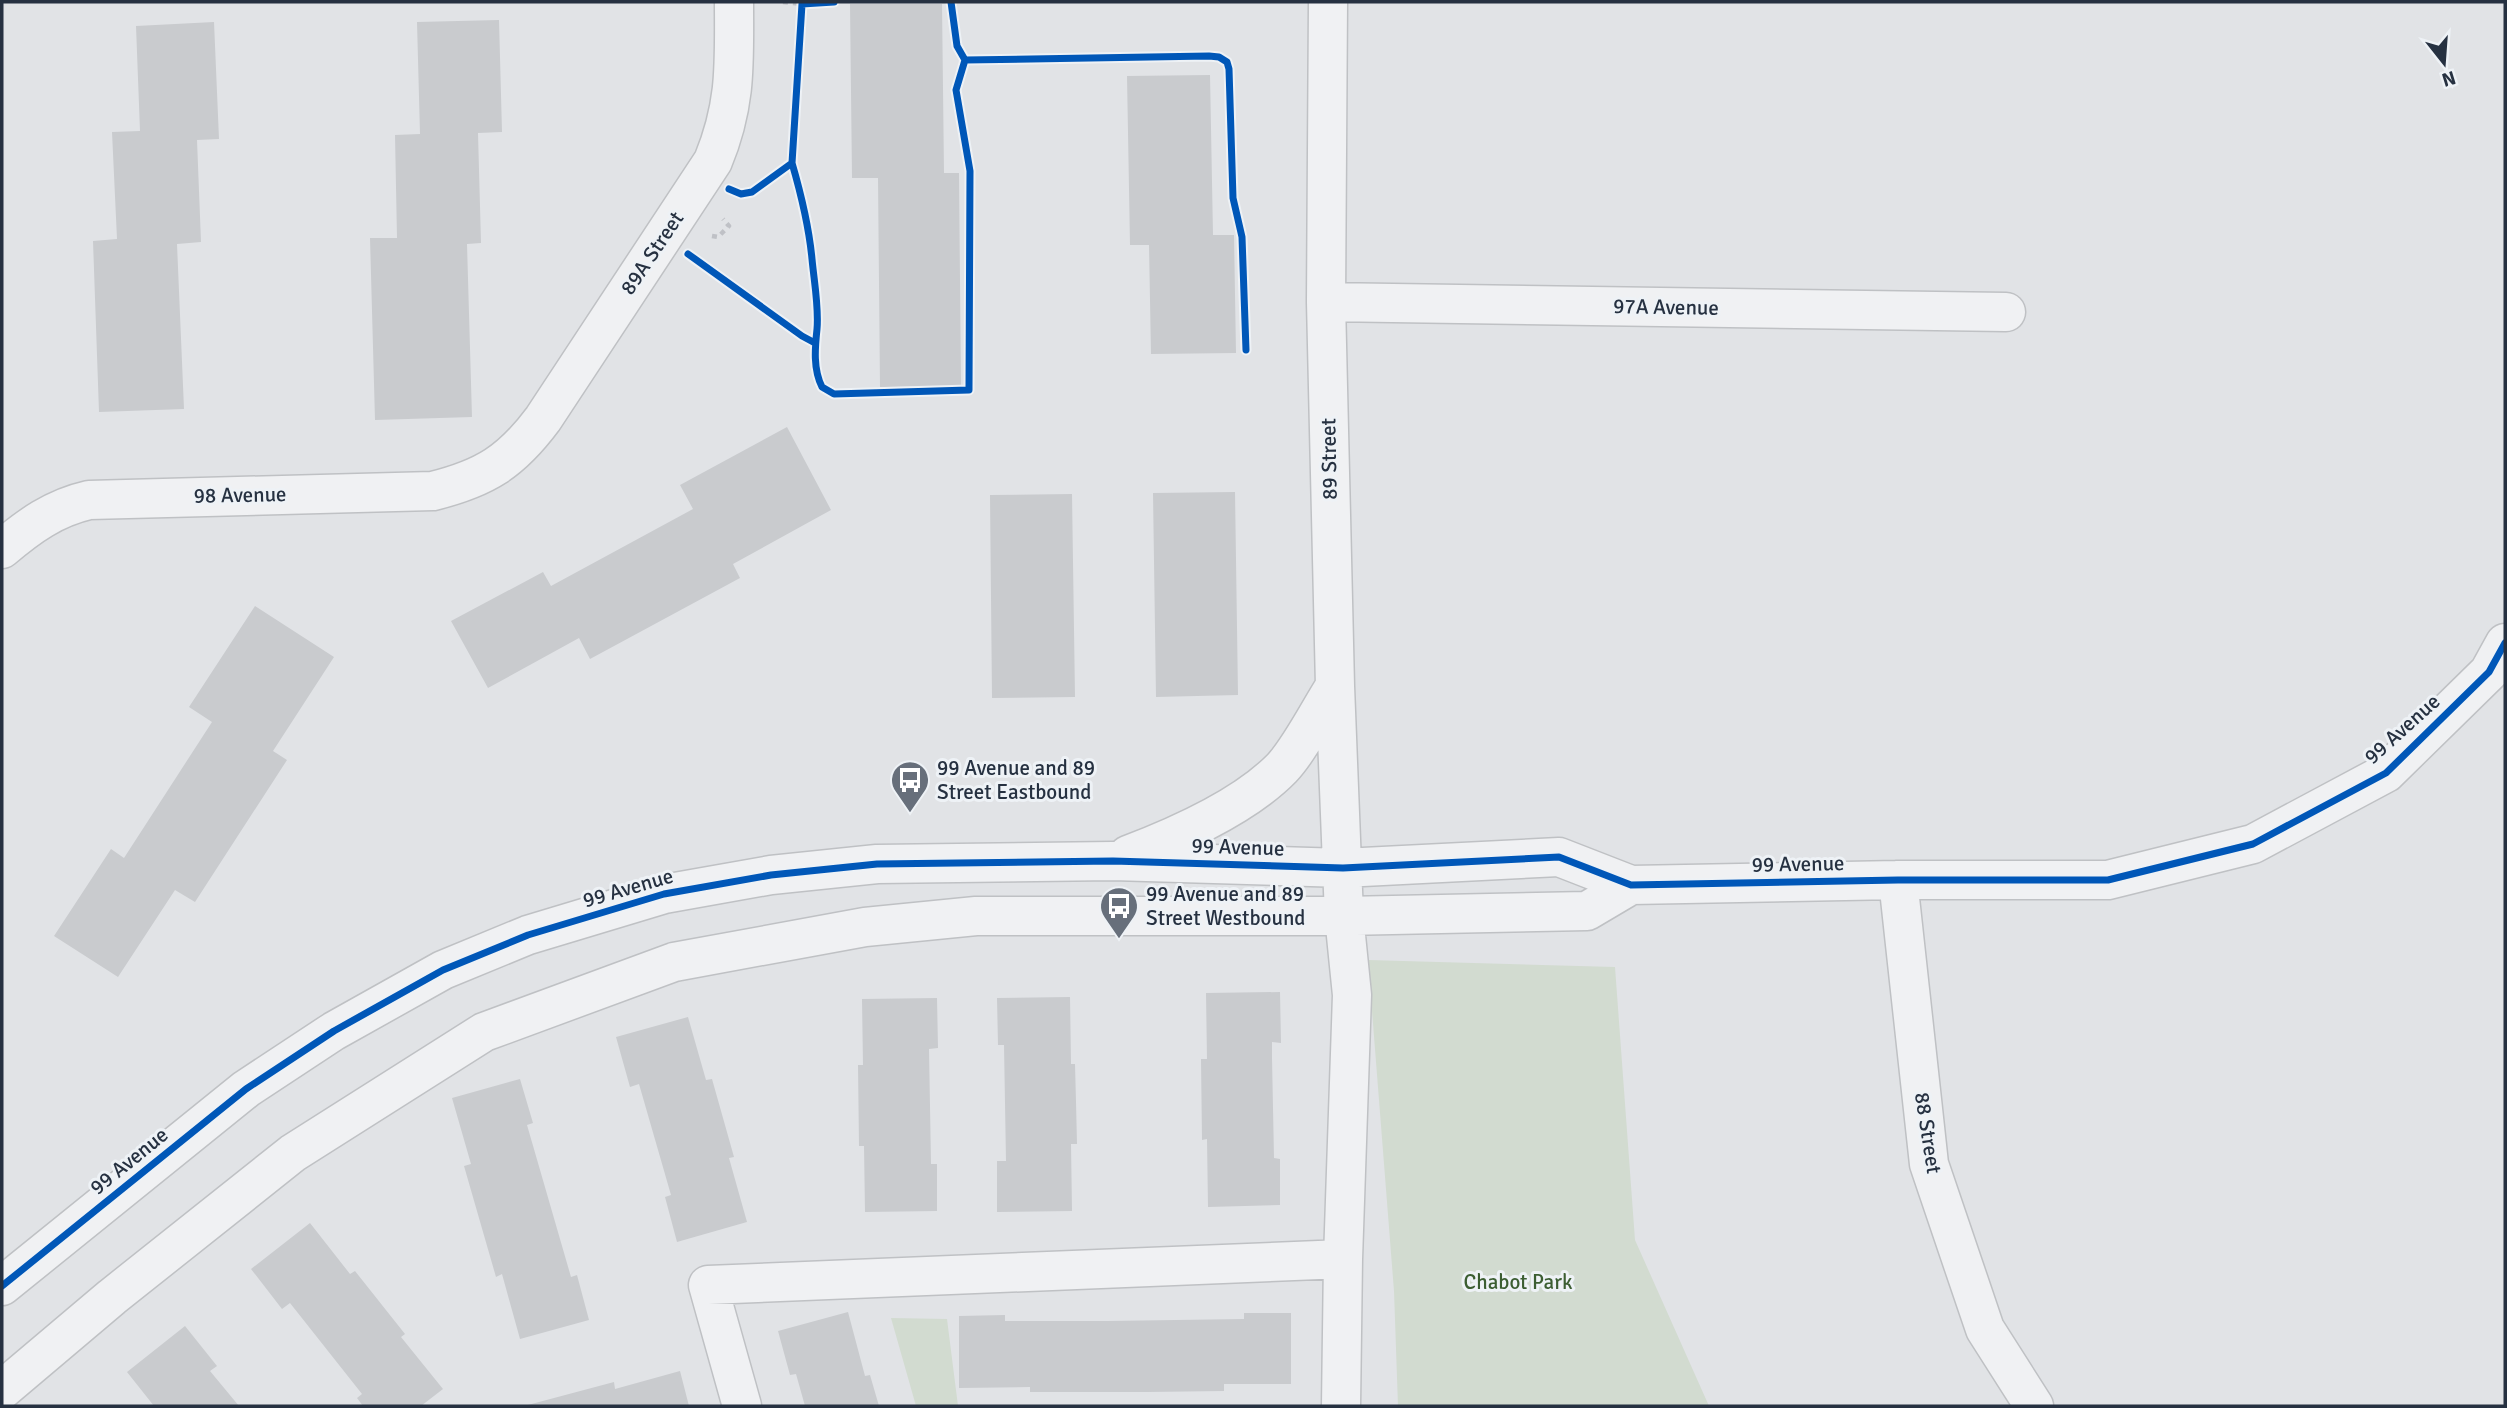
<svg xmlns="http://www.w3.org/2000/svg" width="2507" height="1408" viewBox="0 0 2507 1408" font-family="Signika,sans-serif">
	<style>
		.green { fill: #d2dbd0 }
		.building { fill: #c9cbce }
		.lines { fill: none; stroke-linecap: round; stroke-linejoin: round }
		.minor-casing { stroke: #bfc1c4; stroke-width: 41 }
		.path { stroke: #bfc1c6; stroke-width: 4.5; stroke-dasharray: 5 5; stroke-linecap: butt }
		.minor { stroke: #f0f1f3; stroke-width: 38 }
		.cycleway-casing { stroke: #eef2f6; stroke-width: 11 }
		.cycleway { stroke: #0057b8; stroke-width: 7 }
		.labels { text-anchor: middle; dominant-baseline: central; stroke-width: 6; stroke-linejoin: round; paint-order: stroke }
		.street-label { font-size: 21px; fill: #263141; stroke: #eef2f6 }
		.poi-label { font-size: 21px; fill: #263141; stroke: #eef2f6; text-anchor: start }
		.park-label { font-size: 21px; fill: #3c5e32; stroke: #eef2f6 }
	</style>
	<rect width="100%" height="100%" fill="#e1e3e6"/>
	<!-- green -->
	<path class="green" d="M1368,960l247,7 20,273 74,166h-311l-4,-115z
		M891,1318l56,1 11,87h-42z"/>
	<!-- building -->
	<path class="building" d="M850,4h92l2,169h15l2,213 -81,1 -2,-209h-26z
		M499,20l3,112 -24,1 3,110 -14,1 5,173 -97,3 -5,-182h27l-2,-103 25,-1 -3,-112z
		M214,22l5,117 -22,1 4,102 -24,2 7,165 -85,3 -6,-171 24,-2 -5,-107 28,-1 -4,-105z
		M1210,75l3,160h21l2,118 -85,1 -2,-109h-19l-3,-169z
		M787,427l44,83 -98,54 7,14 -150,81 -11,-21 -91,50 -37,-67 92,-49 8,14 142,-77 -13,-24z
		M1235,492l3,203 -82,2 -3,-204z
		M1072,494l3,203 -83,1 -2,-203z
		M255,606l79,51 -61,94 14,9 -92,142 -20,-12 -57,87 -64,-41 57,-87 13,9 88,-136 -23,-15z
		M1280,992l1,51 -9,-1v16l2,100 6,1v46l-72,2 -1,-68 -5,1 -1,-81h6l-1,-66z
		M1070,997l1,67h4l1,38 1,42h-6l1,67 -75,1v-51h9l-2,-116h-6l-1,-47z
		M937,998l1,50 -9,1 2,115h6v47l-72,1 -1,-66h-5l-1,-81h5l-1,-66z
		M688,1017l18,63 6,-1 22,78 -5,1 18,64 -70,20 -12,-45 6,-2 -32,-111 -9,3 -14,-50z
		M520,1079l13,44 -6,2 44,152 6,-2 12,45 -69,19 -18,-65 -6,3 -32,-111 7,-2 -19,-66z
		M310,1223l40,51 5,-3 50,63 -4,3 42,52 -22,17h-58l-6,-8 5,-4 -72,-91 -8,6 -31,-40z
		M848,1312l17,64 5,-1 9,31h-74l-9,-32 -6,1 -12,-44z
		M1244,1313h47v71h-67v7l-76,1h-118v-5l-71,1v-72l46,-1v6h103l136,-2z
		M185,1326l32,40 -7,5 29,35h-85l-27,-34z
		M680,1371l9,35h-165l90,-24 1,7z"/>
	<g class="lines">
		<defs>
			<path id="minor" d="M1328,2l-2,300 9,384 9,230 8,79 -9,264 -2,147
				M1326,302l680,10
				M2,549c27,-23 52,-41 87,-49l344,-9c52,-13 78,-29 110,-72l170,-258c24,-58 21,-99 21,-159
				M1128,855c50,-19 116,-48 154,-87 18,-19 38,-59 53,-82
				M1898,880l31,284 56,165 49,77
				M2,1286l244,-197 88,-58 109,-61 85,-35 136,-41 107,-19 106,-11 236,-3 230,7 216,-11 72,28 267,-5h210l145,-36 133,-71 103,-101 16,-29
				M2,1390l110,-93 181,-144 191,-121 190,-70 191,-35 111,-11h368l243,-5 44,-26
				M742,1406l-34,-121 635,-26"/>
		</defs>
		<!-- minor casing -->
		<use href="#minor" class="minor-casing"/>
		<!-- path -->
		<path class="path" d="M783,2l19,2
			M712,236l6,1 11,-11 -6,-7"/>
		<!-- minor -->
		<use href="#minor" class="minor"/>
		<defs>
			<path id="cycleway" d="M965,60l244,-4 10,1 8,5 2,7 4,129 9,39 4,113
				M792,163c9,31 17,64 20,96 2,22 7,48 5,70 -2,19 -4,40 5,58l12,7 135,-4 1,-219 -14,-81 9,-30 -8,-14 -6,-44
				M729,189l12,5 11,-2 40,-29 10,-159 32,-2
				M688,254l114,82 13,7
				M2,1286l244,-197 88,-58 109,-61 85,-35 136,-41 107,-19 106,-11 236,-3 230,7 216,-11 72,28 267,-5h210l145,-36 133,-71 103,-101 16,-29"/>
		</defs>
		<!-- cycleway casing -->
		<use href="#cycleway" class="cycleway-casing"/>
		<!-- cycleway -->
		<use href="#cycleway" class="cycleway"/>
	</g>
	<!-- icons -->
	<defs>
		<symbol id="bus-pin" viewBox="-11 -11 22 30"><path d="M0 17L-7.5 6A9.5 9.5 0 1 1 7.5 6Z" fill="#676f7b" stroke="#eef2f6"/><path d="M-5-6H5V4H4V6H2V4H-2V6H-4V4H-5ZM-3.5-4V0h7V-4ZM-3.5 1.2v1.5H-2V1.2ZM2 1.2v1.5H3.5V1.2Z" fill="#fff"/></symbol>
	</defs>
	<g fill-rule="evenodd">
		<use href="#bus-pin" x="888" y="758" width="44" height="60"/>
		<use href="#bus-pin" x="1097" y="884" width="44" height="60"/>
	</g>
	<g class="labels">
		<!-- street labels -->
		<g class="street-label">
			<text transform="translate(652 253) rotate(-56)">89A Street</text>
			<text transform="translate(1666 307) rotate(1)">97A Avenue</text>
			<text transform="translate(1329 459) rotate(-91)">89 Street</text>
			<text transform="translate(240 495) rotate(-1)">98 Avenue</text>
			<text transform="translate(2402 729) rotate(-42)">99 Avenue</text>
			<text transform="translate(1238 847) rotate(2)">99 Avenue</text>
			<text transform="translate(1798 864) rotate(-1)">99 Avenue</text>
			<text transform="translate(628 888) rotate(-16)">99 Avenue</text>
			<text transform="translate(1928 1133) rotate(81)">88 Street</text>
			<text transform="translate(129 1161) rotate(-39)">99 Avenue</text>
		</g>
		<!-- poi labels -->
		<g class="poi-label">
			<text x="937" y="768">99 Avenue and 89<tspan x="937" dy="24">Street Eastbound</tspan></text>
			<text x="1146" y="894">99 Avenue and 89<tspan x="1146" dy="24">Street Westbound</tspan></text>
		</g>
		<!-- park labels -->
		<g class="park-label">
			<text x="1518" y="1282">Chabot Park</text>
		</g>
	</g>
	<!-- border -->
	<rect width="2507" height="1408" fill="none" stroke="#263141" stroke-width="7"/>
	<!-- north arrow -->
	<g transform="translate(2444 63) rotate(163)" stroke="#eef2f6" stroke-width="5" paint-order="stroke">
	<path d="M0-5L12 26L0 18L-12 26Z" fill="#263141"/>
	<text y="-10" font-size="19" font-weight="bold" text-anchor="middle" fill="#263141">N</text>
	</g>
</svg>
